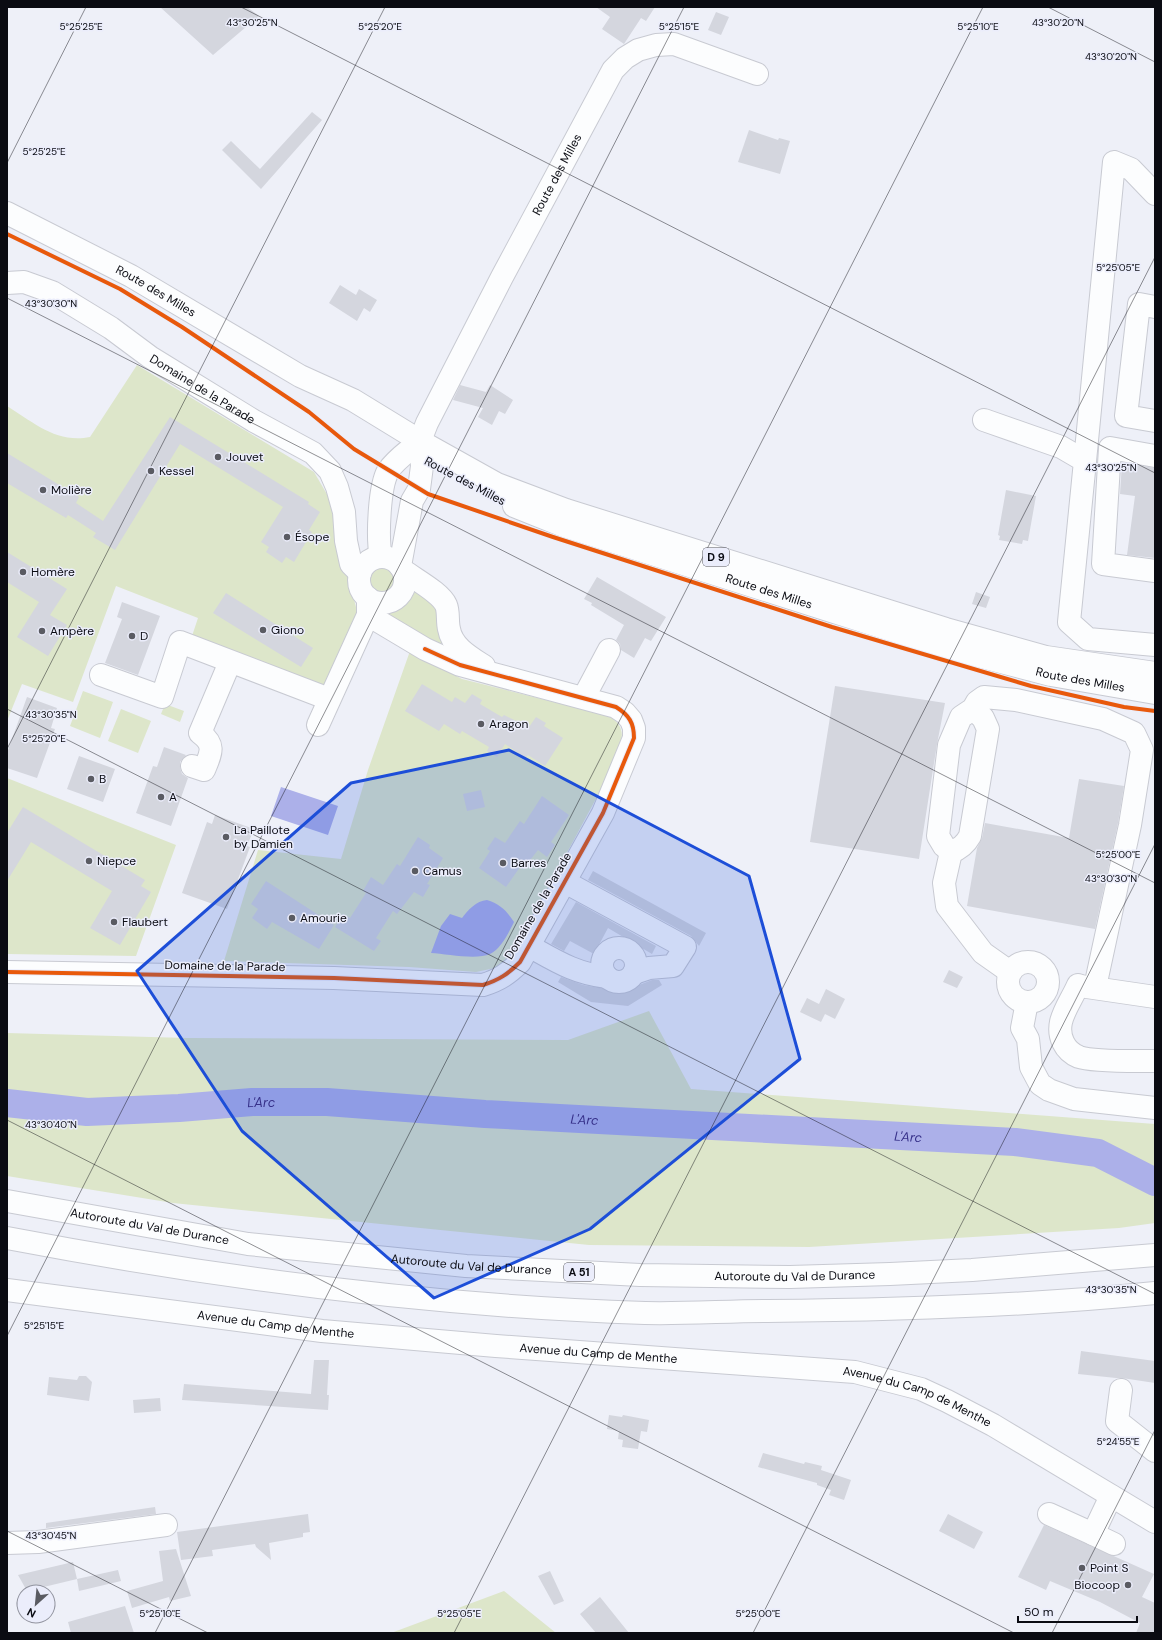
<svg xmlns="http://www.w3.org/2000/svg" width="1162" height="1640" viewBox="0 0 1162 1640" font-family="'DM Sans',sans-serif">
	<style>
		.green { fill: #dde6ca }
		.water { fill: #acb0e9 }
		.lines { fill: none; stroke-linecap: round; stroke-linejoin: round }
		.river { stroke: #acb0e9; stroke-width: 28 }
		.building { fill: #d4d6de }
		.minor-casing { stroke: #c8cad2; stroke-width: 24 }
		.major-casing { stroke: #c8cad2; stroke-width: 24 }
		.highway-casing { stroke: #c8cad2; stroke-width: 24 }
		.minor { stroke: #fcfdfe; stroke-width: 22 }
		.major { stroke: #fcfdfe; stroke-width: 22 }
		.highway { stroke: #fcfdfe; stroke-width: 22 }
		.cycleway-casing { stroke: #ebedfb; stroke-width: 6 }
		.cycleway { stroke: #e8590c; stroke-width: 4 }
		.marked { fill: #1d4ed8; fill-opacity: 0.2; stroke: #1d4ed8; stroke-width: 3; stroke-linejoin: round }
		.ticks { fill: none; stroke: #0a0b12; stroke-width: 1; stroke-opacity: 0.45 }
		.poi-dot { fill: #5a5b62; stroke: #ebedfb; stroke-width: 1.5 }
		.labels { text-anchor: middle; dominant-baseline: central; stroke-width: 3; stroke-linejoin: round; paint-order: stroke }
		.shield { fill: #ebedfb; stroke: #4e4f58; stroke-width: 1 }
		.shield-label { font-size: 11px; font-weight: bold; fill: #0a0b12 }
		.street-label { font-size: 12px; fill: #0a0b12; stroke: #ebedfb }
		.poi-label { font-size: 12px; fill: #0a0b12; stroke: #ebedfb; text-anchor: start }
		.water-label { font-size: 13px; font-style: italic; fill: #363089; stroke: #ebedfb }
		.ticks-label { font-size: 10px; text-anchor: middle; fill: #0a0b12; stroke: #ebedfb; stroke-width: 3; stroke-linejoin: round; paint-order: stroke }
	</style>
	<rect width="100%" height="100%" fill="#eef0f8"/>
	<!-- green -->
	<path class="green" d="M137,365l177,107 14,24 30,119 -34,75 -133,-51 7,-21 -82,-32 -43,116 -51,-18 -15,37v-315c26,16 50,38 83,31z
		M363 580a18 18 0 1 1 36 0a18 18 0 1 1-36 0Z
		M416,589l22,16v24l8,20 -65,-32c17,-7 28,-10 35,-28z
		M410,651l52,28 147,37c10,6 15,14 12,25l-16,41 -14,26 -80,149 -16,11 -19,4 -67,-5 -185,-6 34,-111 83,9 27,-89z
		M83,691l30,11 -13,36 -30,-12z
		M165,704l19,7 -4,11 -19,-8z
		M121,709l30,12 -13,32 -30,-12z
		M7,778l169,67 -40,111 -129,-2z
		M649,1011l42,78 464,35v99l-36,5 -310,19 -220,-2 -416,-42 -166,-27v-143l180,5 381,2z
		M504,1591l52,42h-165z"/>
	<!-- water -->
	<path class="water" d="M281,787l57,19 -10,29 -57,-19z
		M487,900c13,4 20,11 27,22 -5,10 -13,27 -24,32 -13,6 -44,0 -59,-1l10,-27 9,-12 12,4c6,-8 14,-17 25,-18z"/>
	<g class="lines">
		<!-- river -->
		<path class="river" id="s1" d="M7,1103l80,9 92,-4 73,-6h75l158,12 530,28 83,11 57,29"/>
	</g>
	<!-- building -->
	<path class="building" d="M160,7h87l12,9 -46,39z
		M596,7h59l-9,14 -5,-3 -17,26 -22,-15 8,-12z
		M716,12l13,5 -8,18 -13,-5z
		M312,112l10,8 -61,69 -39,-39 9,-9 29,28z
		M749,130l29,10 1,-2 11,3 -10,33 -42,-12z
		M340,285l16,10 3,-6 18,11 -7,12 -6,-4 -7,13 -28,-18z
		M460,385l26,7 4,-7 23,15 -8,14 -6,-3 -7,14 -14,-8 5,-9 -30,-8z
		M170,417l139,85 -1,2 12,8 -11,18 3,2 -18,30 -8,-5 -4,6 -16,-11 3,-5 -8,-5 22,-35 -103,-63 -65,106 -22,-13 3,-4 -28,-18 -2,3 -59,-35v-30l72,44 -3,6 27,18z
		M1122,463l33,5v90l-28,-3 8,-59 -15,-2z
		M1006,490l30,6 -8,45 -5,-1 -1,4 -23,-4 1,-4 -2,-1z
		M7,552l60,37 -17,26 17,10 -19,31 -31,-19 22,-35 -32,-20z
		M597,577l69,40 -15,24 -6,-3 -11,20 -13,-8 -1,-6 -4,-4 8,-15 -33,-20 1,-2 -8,-4z
		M976,592l14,5 -4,11 -14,-4z
		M226,593l87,55 -12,19 -88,-54z
		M122,602l38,14 -22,59 -33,-12 17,-44 -5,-2z
		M422,684l30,18 3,-5 10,6 7,-9 10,6 -2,4 22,13 2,-2 25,12 7,-10 10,6 -2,3 19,12 -18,28 -17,-11 -3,3 -20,-14 -8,13 -10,-6 2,-4 -27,-16 -2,3 -16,-10 -5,7 -34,-20z
		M835,686l110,17 -8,41 -18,115 -109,-17z
		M27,697l30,11 -6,20 4,1 -18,49 -30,-10v-15z
		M164,747l22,8 -6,7v6l2,6 6,4 -17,48 -35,-13 17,-47 4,1z
		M79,756l36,13 -12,33 -36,-13z
		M1079,779l45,7 -6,37 -23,106 -128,-23 10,-58 5,-10 3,-15 84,15z
		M481,790l4,17 -18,4 -4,-17z
		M542,796l27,19 -18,27 4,3 -8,12 -9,-7 -15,19 -3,-2 -14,20 -27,-19 11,-17 -3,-2 8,-12 10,6 15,-22 4,3z
		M23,807l122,73 -4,6 10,6 -31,53 -30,-17 22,-37 -81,-49 -24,39v-48z
		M215,815l39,14 -7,17 3,1 -23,62 -45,-16 25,-71 5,2z
		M418,837l12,8 -1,3 14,10 -16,26 3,1 -7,12 -9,-5 -17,22 -4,-3 -17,27 5,3 -7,10 -39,-24 8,-13 7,4 16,-25 -3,-2 8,-14 12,8 14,-21 3,2z
		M593,871l113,62 -7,13 -8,-10 -103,-56z
		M266,881l68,44 -15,24 -47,-27 -5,7 -15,-11 6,-9 -7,-5z
		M576,902l80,44 -4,8 -44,-26 -14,26 -24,-13 -6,10 -13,-7z
		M949,970l14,7 -6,11 -14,-6z
		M561,977l22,8 22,4 18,2 29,-11h7l3,5 -34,21 -37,-4 -33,-20z
		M826,989l19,10 -10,20 -10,-5 -4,8 -21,-10 7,-14 12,6z
		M1081,1351l74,10v22l-33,-5h-6l-38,-4z
		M314,1360h15l-2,35h2l-1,15 -146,-10 2,-16 127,10z
		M79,1376h7l6,6 -3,19 -42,-6 2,-18 28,3z
		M160,1398l1,13 -27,2 -1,-13z
		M609,1415l13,2 1,-2 26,5 -2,12 -6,-1 -3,18 -16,-2 1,-7 -5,-1 1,-8 -12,-2z
		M763,1453l41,11 1,-2 17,4 -1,4 30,10 -7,20 -15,-5 2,-5 -14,-5v-2l-59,-16z
		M155,1507l1,7 -110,14v-5z
		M308,1514l2,18 -7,1v4l-34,6 2,17 -15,-13 -1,-3 -43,6 1,6 -32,4 -4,-28z
		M948,1514l35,18 -9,17 -35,-18z
		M1044,1525l110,49 -12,23 13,6v30h-19l4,-10 -40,-21 -50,-21 -4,9 -28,-13z
		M176,1549l15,47 -21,5 -1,-4 -37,11 -5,-17 36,-10 -4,-30z
		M73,1562l4,17 -50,12 -9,-16z
		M118,1570l3,11 -42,10 -2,-12z
		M550,1571l14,30 -10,4 -16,-29z
		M600,1597l29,36h-33l-16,-19z
		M125,1606l9,27h-63l-3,-11z"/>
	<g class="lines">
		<defs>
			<g id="minor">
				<path id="s2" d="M7,283l17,-1 28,10 59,36 39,29 104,64 59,32 17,18 7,16 7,25 2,29 5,23 9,9"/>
				<path d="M1155,307l-16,-3 -13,112 29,5"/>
				<path d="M984,420l77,27 24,14 -16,161 19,17 67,6"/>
				<path d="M1155,456l-45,-8 -7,116 52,7"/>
				<path d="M1085,461l29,-299 17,7 24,25"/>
				<path d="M381,557c-4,-18 -2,-70 7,-86 8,-12 22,-21 32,-30"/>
				<circle cx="382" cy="580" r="23"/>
				<path id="s3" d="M400,566l12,-65 7,-12 3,-23 -2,-25 7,-18 75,-146 111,-207 12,-12 13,-8 18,-5 18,-1 83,30"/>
				<path d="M403,570c11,9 37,22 43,35 3,7 1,16 3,24 3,18 21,28 35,37"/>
				<path d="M101,675l61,22 18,-55 149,57"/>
				<path d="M584,697l25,-47"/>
				<path d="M973,709l10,9 5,11 -18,107c-5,9 -10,13 -19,16l-7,-6 -6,-10 11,-91 12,-28 12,-8 4,-7 7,-5 32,3 87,19 31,14 8,17 -12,75 -35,162"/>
				<path d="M318,725l50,-110"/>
				<path d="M192,766l12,4c7,-17 12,-25 -4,-37l30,-71"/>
				<path d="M951,852l-7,31 3,23 36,47 27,19"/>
				<path d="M565,882l120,65 -12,19 -24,2 -15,5"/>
				<path d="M529,946c27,15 47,28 78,31"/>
				<circle cx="619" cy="965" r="17"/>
				<circle cx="1028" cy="982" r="20"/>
				<path d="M7,972l327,6 149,7c16,-5 25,-11 37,-23l83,-149 31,-75v-10l-3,-8 -6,-7 -9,-6 -156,-42 -35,-16 -57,-34v-17"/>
				<path d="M1078,985c-5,12 -14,24 -17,37 -3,14 3,29 18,35 14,5 59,4 76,4"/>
				<path d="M1080,986l75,11"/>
				<path d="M1027,1002l-5,26 6,11 3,28 9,17 9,6 25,9 81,9"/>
				<path d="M1121,1390l-4,31 38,30"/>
				<path d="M1111,1496l-18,38 21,10"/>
				<path d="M1049,1514l44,20"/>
				<path d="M7,1543l31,-1 128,-17"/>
			</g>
			<g id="major">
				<path id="s4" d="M7,213l124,63 169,100 53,24 67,41 77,43 69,26 380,119 100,28 109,16"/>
				<path id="s5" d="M514,506l50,20 383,122 104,27 104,18"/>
				<path id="s6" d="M7,1290l315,41 174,15 359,26 66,17 26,12 46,24 162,97"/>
			</g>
			<g id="highway">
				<path id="s7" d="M7,1201l241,43 218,22 174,9 150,2 100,-3 82,-4 183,-15"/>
				<path d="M7,1238c210,40 424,68 638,75 41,1 82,-2 122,-2 130,-1 259,-5 388,-18"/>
			</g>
		</defs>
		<!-- minor casing -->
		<use href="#minor" class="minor-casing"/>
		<!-- major casing -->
		<use href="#major" class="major-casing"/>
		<!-- highway casing -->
		<use href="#highway" class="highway-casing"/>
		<!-- minor -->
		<use href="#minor" class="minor"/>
		<!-- major -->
		<use href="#major" class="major"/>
		<!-- highway -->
		<use href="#highway" class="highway"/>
		<defs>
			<path id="cycleway" d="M7,234l113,55 62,38 127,85 45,37 74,45 125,43 279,90 199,59 93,21 31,4
				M7,972l327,6 149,7c16,-5 25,-11 37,-23l83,-149 31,-75c0,-15 -5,-23 -18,-31l-156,-42 -35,-16"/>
		</defs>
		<!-- cycleway casing -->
		<use href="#cycleway" class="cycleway-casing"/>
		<!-- cycleway -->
		<use href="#cycleway" class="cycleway"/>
	</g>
	<!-- marked area -->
	<path class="marked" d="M509,750l240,126 51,183 -210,170 -156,69 -192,-167 -105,-160 214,-188z"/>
	<!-- ticks -->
	<path class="ticks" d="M241,7l914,466M1048,7l107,55M7,163l79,-156M7,298l1148,585M7,709l1148,585M7,749l378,-742M7,1120l1007,513M7,1336l677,-1329M7,1531l201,102M155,1633l828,-1626M454,1633l701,-1376M753,1633l402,-789M1052,1633l103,-203"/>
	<!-- markers -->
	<g class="poi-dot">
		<circle cx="218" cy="457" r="4"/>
		<circle cx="151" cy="471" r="4"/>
		<circle cx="43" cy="490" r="4"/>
		<circle cx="287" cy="537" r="4"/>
		<circle cx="23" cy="572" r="4"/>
		<circle cx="263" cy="630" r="4"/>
		<circle cx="42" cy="631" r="4"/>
		<circle cx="132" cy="636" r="4"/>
		<circle cx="481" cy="724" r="4"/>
		<circle cx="91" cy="779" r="4"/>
		<circle cx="161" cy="797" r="4"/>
		<circle cx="226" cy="837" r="4"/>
		<circle cx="89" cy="861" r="4"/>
		<circle cx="503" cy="863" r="4"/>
		<circle cx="415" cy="871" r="4"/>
		<circle cx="292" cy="918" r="4"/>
		<circle cx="114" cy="922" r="4"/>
		<circle cx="1082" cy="1568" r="4"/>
		<circle cx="1128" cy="1585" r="4"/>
	</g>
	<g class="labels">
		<!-- shield labels -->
		<g class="shield">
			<rect x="703" y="548" width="26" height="18" rx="3"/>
			<rect x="564" y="1263" width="30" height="18" rx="3"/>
		</g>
		<g class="shield-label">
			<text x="716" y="557">D 9</text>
			<text x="579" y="1272">A 51</text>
		</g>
		<!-- street labels -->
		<g class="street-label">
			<text stroke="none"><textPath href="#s3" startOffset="428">Route des Milles</textPath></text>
			<text stroke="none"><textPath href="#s4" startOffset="168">Route des Milles</textPath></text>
			<text stroke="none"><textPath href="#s2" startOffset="226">Domaine de la Parade</textPath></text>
			<text transform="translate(465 481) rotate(28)">Route des Milles</text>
			<text stroke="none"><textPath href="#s5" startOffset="269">Route des Milles</textPath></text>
			<text stroke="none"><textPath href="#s5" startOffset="593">Route des Milles</textPath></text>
			<text transform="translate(538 906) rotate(-60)">Domaine de la Parade</text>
			<text transform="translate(225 966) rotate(1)">Domaine de la Parade</text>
			<text stroke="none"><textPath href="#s7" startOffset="145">Autoroute du Val de Durance</textPath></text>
			<text stroke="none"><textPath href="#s7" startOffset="469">Autoroute du Val de Durance</textPath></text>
			<text stroke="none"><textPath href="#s7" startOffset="793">Autoroute du Val de Durance</textPath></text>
			<text stroke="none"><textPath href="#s6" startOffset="271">Avenue du Camp de Menthe</textPath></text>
			<text stroke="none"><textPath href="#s6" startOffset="595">Avenue du Camp de Menthe</textPath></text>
			<text stroke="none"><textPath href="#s6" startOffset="919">Avenue du Camp de Menthe</textPath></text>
		</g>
		<!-- poi labels -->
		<g class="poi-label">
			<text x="226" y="457">Jouvet</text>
			<text x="159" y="471">Kessel</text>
			<text x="51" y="490">Molière</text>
			<text x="295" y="537">Ésope</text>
			<text x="31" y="572">Homère</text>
			<text x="271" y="630">Giono</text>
			<text x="50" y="631">Ampère</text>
			<text x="140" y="636">D</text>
			<text x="489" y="724">Aragon</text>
			<text x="99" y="779">B</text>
			<text x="169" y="797">A</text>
			<text x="234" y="830">La Paillote<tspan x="234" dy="14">by Damien</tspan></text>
			<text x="97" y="861">Niepce</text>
			<text x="511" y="863">Barres</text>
			<text x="423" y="871">Camus</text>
			<text x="300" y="918">Amourie</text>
			<text x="122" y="922">Flaubert</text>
			<text x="1090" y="1568">Point S</text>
			<text x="1120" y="1585" text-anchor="end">Biocoop</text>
		</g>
		<!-- water labels -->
		<g class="water-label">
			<text stroke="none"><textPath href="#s1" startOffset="255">L'Arc</textPath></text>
			<text stroke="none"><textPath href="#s1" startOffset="579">L'Arc</textPath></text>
			<text stroke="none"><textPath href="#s1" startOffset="903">L'Arc</textPath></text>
		</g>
	</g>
	<g class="ticks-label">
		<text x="252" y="26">43°30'25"N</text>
		<text x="1058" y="26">43°30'20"N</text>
		<text x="81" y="30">5°25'25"E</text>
		<text x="380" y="30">5°25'20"E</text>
		<text x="679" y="30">5°25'15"E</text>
		<text x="978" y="30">5°25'10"E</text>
		<text x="1111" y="60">43°30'20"N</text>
		<text x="44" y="155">5°25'25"E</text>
		<text x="1118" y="271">5°25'05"E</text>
		<text x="51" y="307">43°30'30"N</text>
		<text x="1111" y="471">43°30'25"N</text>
		<text x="51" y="718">43°30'35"N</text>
		<text x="44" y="742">5°25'20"E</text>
		<text x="1118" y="858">5°25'00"E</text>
		<text x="1111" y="882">43°30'30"N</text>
		<text x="51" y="1128">43°30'40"N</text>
		<text x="1111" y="1293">43°30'35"N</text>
		<text x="44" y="1329">5°25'15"E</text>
		<text x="1118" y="1445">5°24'55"E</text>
		<text x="51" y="1539">43°30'45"N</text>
		<text x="160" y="1617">5°25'10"E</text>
		<text x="459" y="1617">5°25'05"E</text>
		<text x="758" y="1617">5°25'00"E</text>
	</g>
	<!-- border -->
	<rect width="1162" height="1640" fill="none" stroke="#0a0b12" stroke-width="16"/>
	<!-- north arrow -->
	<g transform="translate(36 1604) rotate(207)"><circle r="19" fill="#ebedfb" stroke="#91939e"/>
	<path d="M0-3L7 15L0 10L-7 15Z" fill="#5a5b62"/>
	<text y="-6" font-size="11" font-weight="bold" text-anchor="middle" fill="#0a0b12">N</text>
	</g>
	<!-- scale -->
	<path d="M1018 1616v6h119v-6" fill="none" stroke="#0a0b12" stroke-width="2"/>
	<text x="1024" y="1616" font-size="12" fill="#0a0b12" stroke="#ebedfb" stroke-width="3" paint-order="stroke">50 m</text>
</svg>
